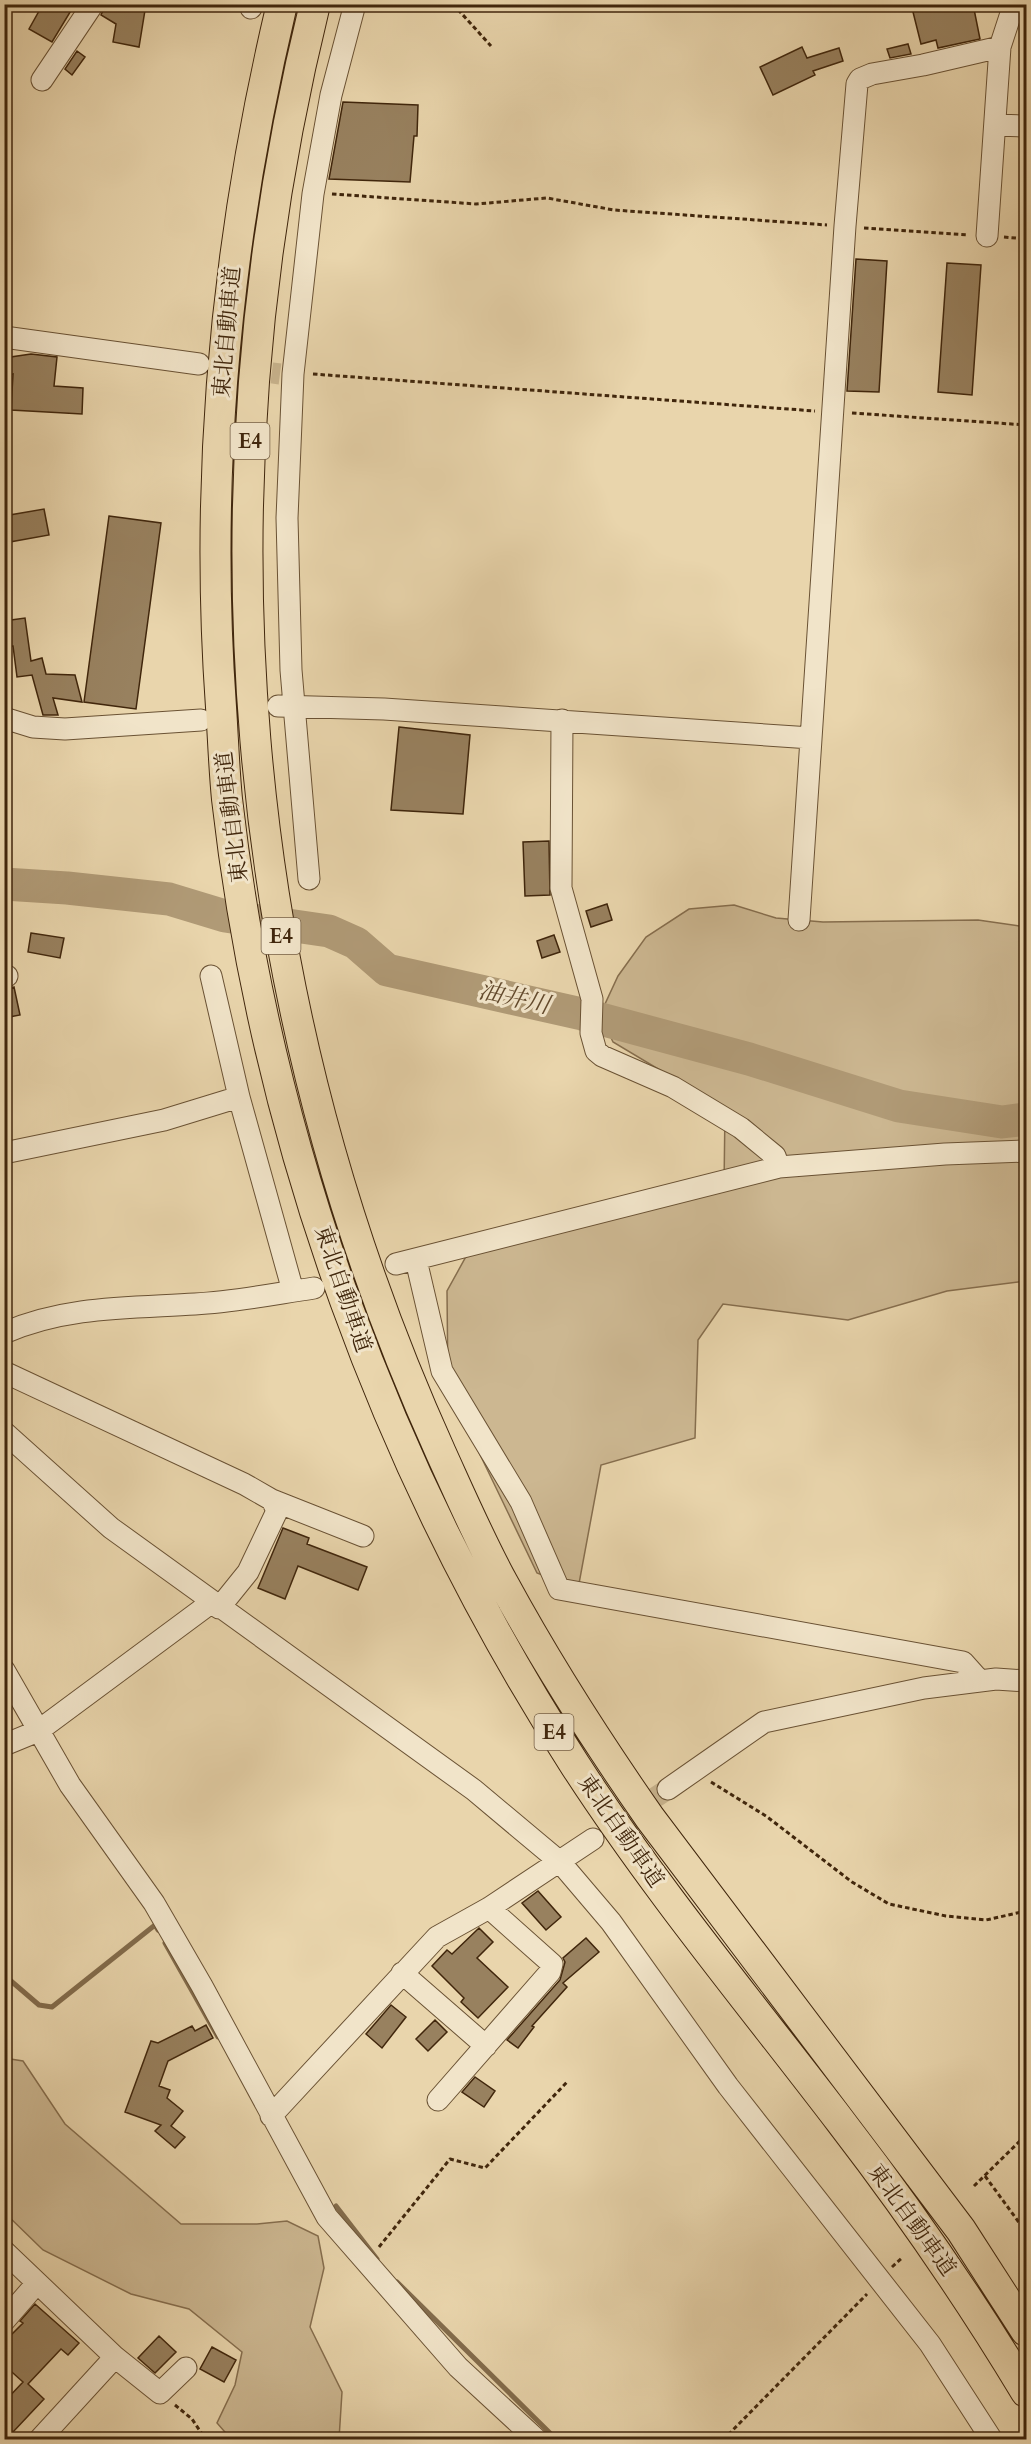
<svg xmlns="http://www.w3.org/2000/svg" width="1031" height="2444" viewBox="0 0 1031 2444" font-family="Cardo,'Noto Serif JP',serif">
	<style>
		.green { fill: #ccb791; stroke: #866e4e; stroke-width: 1.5 }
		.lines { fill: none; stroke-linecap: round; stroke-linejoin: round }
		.stream { stroke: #836c4c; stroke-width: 5 }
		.river { stroke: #b09a76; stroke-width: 33 }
		.building { fill: #98815f; stroke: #40260c; stroke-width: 1.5 }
		.minor-tunnel { stroke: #c7b28c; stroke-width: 21; stroke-dasharray: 21 10; stroke-linecap: butt }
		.minor-casing { stroke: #6a5234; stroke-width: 23 }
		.highway-casing { stroke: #40260c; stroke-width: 32 }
		.path { stroke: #40260c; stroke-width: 3; stroke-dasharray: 4.5 3; stroke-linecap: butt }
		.minor { stroke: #f1e4c9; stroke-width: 21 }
		.highway { stroke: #e9d5ac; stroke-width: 30 }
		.labels { text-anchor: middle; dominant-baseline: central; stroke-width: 6; stroke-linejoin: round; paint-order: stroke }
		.shield { fill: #f1e4c9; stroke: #755f45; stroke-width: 1.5 }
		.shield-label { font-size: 21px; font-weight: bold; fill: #40260c }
		.street-label { font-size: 22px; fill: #40260c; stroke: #f1e4c9 }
		.water-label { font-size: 24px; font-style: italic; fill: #62492c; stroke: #f1e4c9 }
	</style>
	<rect width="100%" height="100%" fill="#e9d5ac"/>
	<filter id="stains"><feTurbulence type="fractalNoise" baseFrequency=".00333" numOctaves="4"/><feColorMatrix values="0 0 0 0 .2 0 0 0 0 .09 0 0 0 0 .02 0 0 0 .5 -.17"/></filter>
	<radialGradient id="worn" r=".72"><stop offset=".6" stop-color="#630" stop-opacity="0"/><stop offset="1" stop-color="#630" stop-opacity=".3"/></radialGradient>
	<!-- green -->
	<path class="green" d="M734,905l42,13 47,4 155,-2 48,7v354l-79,10 -99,29 -125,-16 -25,36 -3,98 -94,27 -23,124 -41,-16 -89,-185 -1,-97 27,-49 250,-55 1,-78 -112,-67 -9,-20 1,-18 13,-28 28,-39 43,-28z
		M4,2058l19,3 42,63 116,100h76l30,-3 31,15 6,32 -14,59 32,65 -3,47h-108l-14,-16 18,-38 7,-33 -53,-43 -58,-15 -88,-44 -38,-37z"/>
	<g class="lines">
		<!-- stream -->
		<path class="stream" d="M165,1943l53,94
			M4,1975l35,30 13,2 103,-82 3,5
			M336,2206l41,53
			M397,2282l160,158"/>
		<!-- river -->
		<path class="river" d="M4,884l63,4 102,11 56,17 104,15 27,12 31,27 195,44 167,45 150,47 103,16 24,-3"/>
	</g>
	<!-- building -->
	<path class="building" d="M43,4h32l-23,38 -23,-13z
		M106,4h40l-7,43 -26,-5 3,-18 -15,-9z
		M925,4h48l7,35 -42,9 -2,-8 -15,4 -9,-36z
		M908,44l3,10 -21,4 -3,-9z
		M802,47l5,11 32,-10 4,13 -30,10 2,4 -42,20 -13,-28z
		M77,51l8,6 -13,18 -7,-6z
		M343,102l75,3 -1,31h-3l-4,46 -81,-3z
		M856,259l31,2 -8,131 -32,-1z
		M947,263l34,2 -9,130 -34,-3z
		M31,354l26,3 -3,29 29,2 -1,26 -71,-4 2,-36 -9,2v-18z
		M44,509l5,26 -45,8v-27z
		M109,516l52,7 -25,186 -52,-7z
		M25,618l6,43 11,-3 4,16 29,1 7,27 -29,-4 5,17h-15l-11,-40 -15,2 -4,-31 -9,1v-26z
		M399,727l71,8 -7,79 -72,-4z
		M549,841l1,54 -25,1 -2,-54z
		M607,904l5,16 -21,7 -5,-16z
		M31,933l33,5 -4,20 -32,-6z
		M554,935l6,17 -18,6 -5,-17z
		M14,987l6,28 -16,3v-27z
		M283,1528l26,10 -2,6 60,23 -9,23 -60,-24 -13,33 -27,-11z
		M538,1891l23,26 -15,13 -24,-27z
		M479,1928l14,14 -16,16 31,29 -30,31 -17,-16 3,-4 -32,-32 15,-16 5,4z
		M586,1938l13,14 -36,31 4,4 -35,39 2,1 -16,21 -11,-8 53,-60 5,-18 -2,-4z
		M391,2005l15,12 -24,31 -16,-14z
		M435,2020l12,12 -19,19 -12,-12z
		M206,2025l7,13 -45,23 -9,25 11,4 -3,8 16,13 -12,15 14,11 -10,11 -20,-17 6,-6 -36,-13 26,-71 7,2 34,-17 3,5z
		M475,2077l20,14 -11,16 -22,-15z
		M35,2304l44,39 -11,12 -7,-6 -33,35 16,15 -31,33 -9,-8v-22l19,-20 -19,-17v-23l19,-19 -3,-2z
		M159,2336l17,16 -21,21 -17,-15z
		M212,2347l24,13 -12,22 -24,-13z"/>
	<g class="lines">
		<!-- minor-tunnel -->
		<path class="minor-tunnel" d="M241,369l39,5
			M603,1832l65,-43"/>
		<defs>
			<path id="minor" d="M251,8l1,-4
				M42,80l51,-76
				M995,125l31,1
				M987,236l13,-189 14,-43
				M4,337l195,27
				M278,706l106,3 427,29
				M4,718l29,9 32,2 136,-9
				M562,720l-1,168 31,111 -1,34 5,18 6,5 71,31 68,41 34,28 4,11
				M309,879l-18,-209 -4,-152 6,-144 20,-180 18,-99 24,-91
				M799,920l46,-694 12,-142 3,-5 12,-5 51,-9 77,-18
				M211,976l28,121 54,194
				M4,978l3,-2
				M4,1153l160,-33 75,-23
				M416,1260l26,111 79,131 38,87 404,73 17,19
				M396,1264l383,-97 166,-13 81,-3
				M4,1333c61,-27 126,-25 191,-29 40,-2 79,-10 119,-16
				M4,1372l240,112 28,16 91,36
				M4,1432l107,96 363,262 86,72 51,60 117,164 202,258 62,96
				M219,1608l29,-36 29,-61 -5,-11
				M4,1670l66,115 84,118 48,83 125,231 131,150 79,73
				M4,1745l34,-14 174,-129
				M668,1789l96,-67 160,-34 72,-9 30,2
				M402,1973l84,73
				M438,2100l112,-128 2,-8 -63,-56
				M271,2116l166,-179 52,-29 104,-69
				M4,2251l111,106 45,36 26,-25
				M4,2321l33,-38
				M39,2440l76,-83"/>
			<path id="highway" d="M282,4c-55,231 -78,467 -61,703 2,30 3,61 6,92 39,343 161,676 348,966 81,125 176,239 266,357 67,87 129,177 185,270
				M315,4c-120,487 -81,992 126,1449 20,44 39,88 62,130 44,81 94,159 147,235l311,412 65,101"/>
		</defs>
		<!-- minor casing -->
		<use href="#minor" class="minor-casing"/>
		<!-- highway casing -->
		<use href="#highway" class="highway-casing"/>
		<!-- path -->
		<path class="path" d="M453,4l38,42
			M332,194l144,10 71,-6 67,12 213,15
			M864,228l104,7
			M1004,237l22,2
			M313,374l502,37
			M852,413l174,12
			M711,1782l55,34 86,66 37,22 57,12 40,4 40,-9
			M985,2176l41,56
			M974,2186l52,-51
			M379,2247l71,-88 35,9 83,-87
			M892,2267l10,-9
			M175,2405l17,14 14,21
			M723,2440l144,-146"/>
		<!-- minor -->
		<use href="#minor" class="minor"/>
		<!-- highway -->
		<use href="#highway" class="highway"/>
	</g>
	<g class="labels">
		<!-- shield labels -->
		<g class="shield">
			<rect x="230.5" y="423" width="39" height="36" rx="4.5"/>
			<rect x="261.5" y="918" width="39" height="36" rx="4.5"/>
			<rect x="534.5" y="1714" width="39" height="36" rx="4.5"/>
		</g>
		<g class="shield-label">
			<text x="250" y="441">E4</text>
			<text x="281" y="936">E4</text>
			<text x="554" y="1732">E4</text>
		</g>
		<!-- street labels -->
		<g class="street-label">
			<text transform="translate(227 332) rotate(-85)">東北自動車道</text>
			<text transform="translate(232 817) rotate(-97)">東北自動車道</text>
			<text transform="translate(343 1289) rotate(71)">東北自動車道</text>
			<text transform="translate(621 1831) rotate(55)">東北自動車道</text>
			<text transform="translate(912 2220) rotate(54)">東北自動車道</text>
		</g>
		<!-- water labels -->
		<g class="water-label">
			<text transform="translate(514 998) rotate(13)">油井川</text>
		</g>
	</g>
	<!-- margin -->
	<rect width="1031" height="2444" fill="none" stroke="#e9d5ac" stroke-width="24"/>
	<rect x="6" y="6" width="1019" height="2432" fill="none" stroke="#40260c" stroke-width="3"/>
	<rect x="12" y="12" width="1007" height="2420" fill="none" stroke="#40260c" stroke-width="1.5"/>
	<rect width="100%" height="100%" filter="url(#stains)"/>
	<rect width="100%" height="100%" fill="url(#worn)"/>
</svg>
